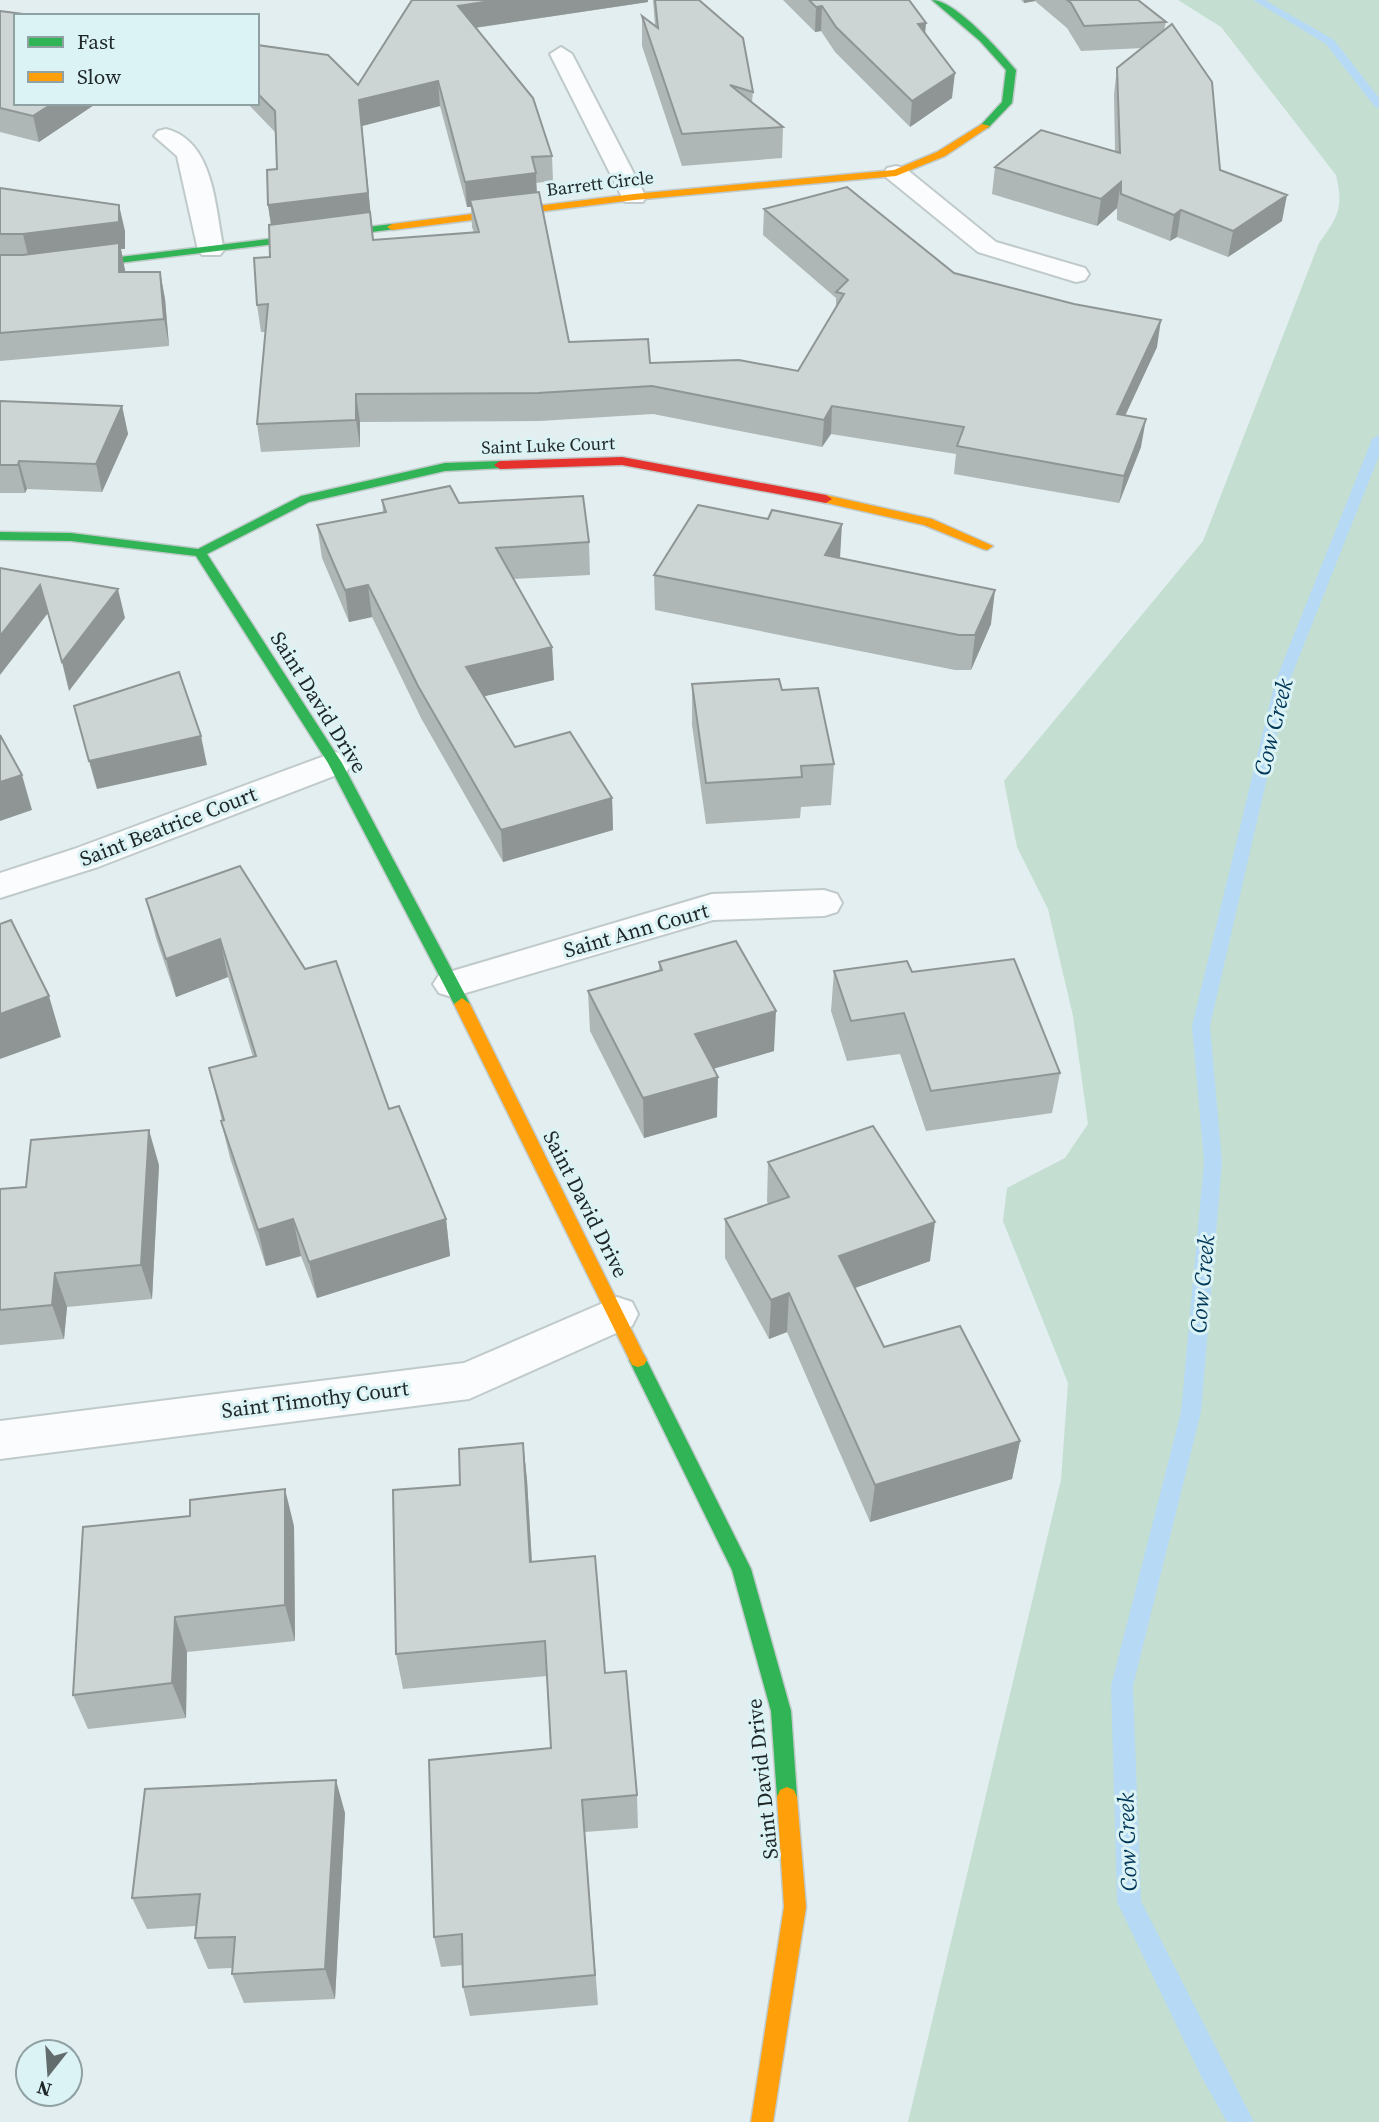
<svg xmlns="http://www.w3.org/2000/svg" width="1379" height="2122" viewBox="0 0 1379 2122" font-family="'Source Serif 4',serif">
	<style>
		.green { fill: #c4ded1 }
		.lines { fill: none; stroke-linecap: round; stroke-linejoin: round }
		.stream { fill: #b6daf5; fill-rule: evenodd }
		.street-casing { stroke: #c1cacb; stroke-width: 4 }
		.fast-casing { stroke: #c1cacb; stroke-width: 3 }
		.slow-casing { stroke: #c1cacb; stroke-width: 3 }
		.jam-casing { stroke: #c1cacb; stroke-width: 3 }
		.street { fill: #fbfcfd; fill-rule: evenodd }
		.fast { fill: #30b455; fill-rule: evenodd }
		.slow { fill: #ff9f0a; fill-rule: evenodd }
		.jam { fill: #e5322d; fill-rule: evenodd }
		.wall { fill: #afb7b6; fill-rule: evenodd }
		.shaded-wall { fill: #8f9594 }
		.building { fill: #ccd5d4; stroke: #8f9594; stroke-width: 2 }
		.labels { text-anchor: middle; dominant-baseline: central; stroke-width: 6; stroke-linejoin: round; paint-order: stroke }
		.far-street-label { font-size: 18px; fill: #1e2627; stroke: #dcf3f5 }
		.street-label { font-size: 21px; fill: #1e2627; stroke: #dcf3f5 }
		.water-label { font-size: 23px; font-style: italic; fill: #003759; stroke: #dcf3f5 }
	</style>
	<rect width="100%" height="100%" fill="#e2eeef"/>
	<!-- green -->
	<path class="green" d="M1178,0h201v2122h-471l153,-642 7,-97 -65,-162 4,-33 58,-30 23,-34 -15,-108 -25,-107 -31,-62 -13,-66 199,-240 116,-298c19,-26 25,-35 17,-68l-115,-148z"/>
	<g class="lines">
		<!-- stream -->
		<path class="stream" d="M1253,0h12l69,40 45,58v10l-4,-1 -49,-63z
			M1379,435v21l-90,226 -79,344 12,136 -21,250 -68,274 8,215 113,221h-27l-26,-46 -84,-174 -6,-216 70,-274 23,-250 -12,-136 83,-344 97,-243z"/>
		<defs>
			<path id="street" d="M561,47l11,7 74,143 -3,5h-18l-3,-5 -72,-143z
				M166,129c49,12 49,81 58,121l-4,5h-18l-4,-5 -21,-94 -23,-20 4,-5z
				M896,166l9,2 91,74 89,26 4,6 -4,6 -9,2 -98,-30 -91,-74 -3,-5 3,-5z
				M335,752l12,3 5,8 -5,8 -249,96 -98,31v-25l74,-24z
				M824,890l13,4 5,9 -5,9 -13,4 -111,4 -261,77 -13,-4 -6,-9 6,-9 273,-81z
				M617,1297l15,5 6,12 -6,12 -163,73 -469,60v-38l464,-58z"/>
			<path id="fast" d="M932,0c23,0 68,51 84,70l-4,33 -24,25 -8,-2 22,-24 4,-32 -26,-29z
				M392,224l5,3 -1,2 -367,45h-29v-6h29z
				M500,461l6,4 -2,3 -59,3 -136,31 -102,52 135,209 128,241 -8,6 -8,-6 -126,-241 -132,-207 -125,-15 -71,-1v-8l71,1 127,16 103,-53 144,-33z
				M638,1353l6,2 107,214 40,142 6,86 -3,7 -7,3 -7,-3 -3,-7 -6,-86 -39,-141 -103,-210 3,-5z"/>
			<path id="slow" d="M982,124l8,2 -45,30 -49,20 -262,24 -242,30 -5,-3 5,-3 242,-30 260,-24 43,-18z
				M826,495l106,24 61,27 -6,4 -4,-1 -59,-24 -102,-23v-6z
				M462,998l8,6 174,351 3,5 -3,5 -6,2 -6,-2 -178,-361z
				M787,1787l7,3 3,7 9,110 -33,215h-22l33,-215 -7,-110 3,-7z"/>
			<path id="jam" d="M622,457l204,38 6,4 -6,4 -204,-38 -122,4 -6,-4 6,-4z"/>
		</defs>
		<!-- street casing -->
		<use href="#street" class="street-casing"/>
		<!-- fast casing -->
		<use href="#fast" class="fast-casing"/>
		<!-- slow casing -->
		<use href="#slow" class="slow-casing"/>
		<!-- jam casing -->
		<use href="#jam" class="jam-casing"/>
		<!-- street -->
		<use href="#street" class="street"/>
		<!-- fast -->
		<use href="#fast" class="fast"/>
		<!-- slow -->
		<use href="#slow" class="slow"/>
		<!-- jam -->
		<use href="#jam" class="jam"/>
	</g>
	<!-- wall -->
	<path class="wall" d="M412,0h236v2l-173,26 77,128 1,25 -17,2 1,9 32,150 81,21 148,8 38,-63v-10l-73,-63 1,-26 190,64 203,74 -32,68 16,32 -22,56 -165,-29 2,-20 -125,-20 -9,13 -169,-33 -113,7 -180,1v25l-99,5 -4,-28 8,-92h-4l-4,-27 13,-48 1,-32 -3,-20 9,-36 -1,-36 -29,-30h10v-58l101,40zM440,106l27,101h4l1,20 2,6 -101,7 -11,-114z
		M653,0h46l54,92 -1,10 31,25 -1,31 -100,8 -40,-120v-30l13,10z
		M783,0h126l16,34 27,64 -42,29 -75,-75 -14,-21 -6,1z
		M1021,0h117l28,22 -2,8 56,140 62,51 -54,36 -51,-20 -7,4 -53,-21v-12l-20,18 -105,-32 3,-27 120,-16 -1,-57 3,-26 26,-20 -62,3 -14,-23 -32,-27 -11,2z
		M0,11l97,92 -58,39 -39,-10z
		M0,188l125,43v18h-4l4,23h35l5,27 4,47 -169,15z
		M0,401l122,5 6,28 -26,58 -75,-3 -2,4h-25z
		M382,500l77,3 130,39 1,33 -77,4 39,68 2,33 -70,16 31,51 97,51 1,32 -110,32 -82,-144 -49,-101 -23,5 -27,-64 -5,-33 66,-13z
		M840,558l151,66 -20,46h-16l-300,-60 -1,-35z
		M692,684l90,6 52,74 -3,41 -30,2 -1,11 -94,6 -14,-99z
		M240,866l149,243 57,110 4,37 -133,42 -16,-42 -35,10 -36,-108 -9,-37h1l-13,-53 44,-11 -25,-80 -52,20 -20,-59 -10,-39z
		M659,962l115,89 -61,18 4,48 -73,21 -54,-107 -2,-40 71,-20z
		M834,971l78,1 148,101 -8,40 -126,18 -26,-77 -53,7 -16,-50z
		M768,1162l162,99 -75,27 29,59 136,94 -8,38 -142,43 -83,-190 -18,7 -44,-81v-39l43,-15 -1,-3z
		M159,1165l-7,134 -85,8 -3,32 -64,6v-156l26,-2z
		M523,1443l4,37 5,82 73,111 32,122 1,33 -53,4 13,173 -128,11 -7,-29v-22l-22,2 -7,-30 117,-189 -4,-72 -144,13 -7,-35 64,-169z
		M294,1526l1,115 -108,11 -1,66 -98,11 -15,-34z
		M345,1813l-10,186 -91,4 -12,-29v-6l-24,1 -13,-31 1,-12 -49,3 -15,-31z"/>
	<!-- shaded-wall -->
	<path class="shaded-wall" d="M497,0h151v2l-189,28 -1,-24z
		M1024,0h11v1l-11,2z
		M822,6l-1,25 -6,1 1,-25z
		M926,23l-2,25 -6,-24z
		M955,73l-3,25 -42,29 2,-26z
		M438,81l2,25 -78,20 14,141 -104,-36 -4,-26 91,-105z
		M53,103h44l-58,39 -6,-26z
		M536,173l1,26 -67,1 1,7h-4l-2,-25z
		M1121,182l-4,26 -20,18 4,-27z
		M1287,195l-5,26 -54,36 5,-26z
		M119,205l6,26v18h-4l4,21v28l-96,-38 -6,-26z
		M1181,210l-4,27 -7,4 4,-26z
		M160,272l5,27 4,47 -5,-27z
		M1161,320l-4,27 -44,95 4,-28z
		M356,394l4,28v25l-4,-27z
		M122,406l6,28 -26,58 -6,-28z
		M832,406l-1,28 -9,13 2,-27z
		M1146,419l-5,28 -22,56 5,-27z
		M19,461l8,28 -2,4 -7,-28z
		M842,524l-2,34 -15,-3z
		M40,585l8,28 -48,62v-39z
		M368,585l4,32 -23,5 -4,-32z
		M118,589l7,29 -56,73 -7,-29z
		M995,590l-4,34 -20,46 4,-35z
		M552,647l2,33 -85,20 -3,-33z
		M201,736l6,29 -110,24 -8,-28z
		M22,775l10,35 -32,11v-39z
		M612,798l1,32 -110,32 -2,-32z
		M220,939l8,38 -52,20 -10,-38z
		M49,996l12,41 -61,22v-45z
		M776,1011l-2,40 -79,23v-40z
		M718,1077l-1,40 -73,21 -1,-40z
		M149,1130l10,35 -7,134 -11,-34z
		M293,1219l8,37 -35,10 -8,-36z
		M446,1219l4,37 -133,42 -8,-36z
		M935,1222l-5,39 -95,34 4,-39z
		M55,1273l12,34 -3,32 -12,-34z
		M789,1293l-2,39 -18,7 2,-39z
		M1020,1441l-8,38 -142,43 5,-37z
		M523,1443l4,37 7,118 -4,-36z
		M285,1489l9,37 1,115 -10,-36z
		M175,1617l12,35 -1,66 -14,-35z
		M336,1780l9,33 -10,186 -10,-30z"/>
	<!-- building -->
	<path class="building" d="M412,0h85l-39,6 75,92 19,58 -20,1 4,16 -71,9 -27,-101 -79,19 9,93 -100,12 -1,-35 10,-1 -2,-58 -18,-18v-48l71,10 30,30z
		M655,0h44l44,38 10,54 -23,-7 53,42 -101,7 -40,-118 16,12z
		M809,0h100l17,23 -8,1 37,49 -43,28 -76,-74 -14,-21 -6,1z
		M1067,0h71l28,22 -82,4 -13,-23z
		M0,11l39,5h-23v87h37l-20,13 -33,-8z
		M1172,24l40,58 8,88 67,25 -54,36 -52,-21 -7,5 -53,-21v-12l-20,17 -106,-32 46,-37 79,23 -3,-85z
		M847,187l107,86 120,31 87,16 -44,94 29,5 -22,57 -167,-30 7,-19 -132,-21 -8,14 -172,-34 -114,7 -182,1v26l-99,4 11,-120 -11,1 -3,-47 16,-1 -1,-32 101,-13 3,28 106,-8 -9,-32 69,-8 30,150 79,-3 2,24 89,-3 59,11 46,-77 -8,-2 12,-12 -84,-71z
		M0,188l119,17v17l-96,12h-23z
		M119,243v29h41l4,47 -164,14v-78h23z
		M0,401l122,5 -26,58 -77,-3 -1,4h-18z
		M450,486l9,17 124,-7 6,46 -93,6 56,99 -86,20 49,80 55,-15 42,66 -111,32 -83,-144 -50,-101 -23,5 -28,-65 69,-13 -4,-12z
		M698,505l70,14 4,-9 70,14 -17,31 170,35 -20,45h-16l-305,-60z
		M0,568l118,21 -56,73 -22,-77 -40,51z
		M179,672l22,64 -112,25 -15,-55z
		M779,679l3,11 36,-2 16,76 -33,2 1,11 -96,6 -14,-99z
		M0,735l22,40 -22,7z
		M240,866l65,103 31,-8 53,148 10,-3 47,113 -137,43 -16,-43 -35,11 -37,-109 3,-1 -15,-52 47,-12 -36,-117 -54,20 -20,-60z
		M11,920l38,76 -49,18v-90z
		M736,941l40,70 -81,23 23,43 -75,21 -55,-107 74,-21 -3,-8z
		M1014,959l46,114 -129,18 -27,-78 -53,8 -17,-50 73,-10 5,11z
		M873,1126l62,96 -96,34 45,91 76,-21 60,115 -145,44 -86,-192 -18,7 -46,-81 64,-22 -21,-35z
		M149,1130l-8,135 -86,8 -3,32 -52,5v-121l26,-2 5,-47z
		M523,1443l7,119 65,-6 10,117 21,-2 11,124 -55,5 13,175 -132,12 -1,-53 -28,3 -5,-177 122,-12 -6,-107 -149,13 -3,-164 67,-5 -1,-36z
		M285,1489v116l-110,12 -3,66 -99,12 10,-168 107,-11v-16z
		M336,1780l-11,189 -93,5 3,-37 -40,1 5,-44 -68,4 13,-109z"/>
	<g class="labels">
		<!-- far-street labels -->
		<g class="far-street-label">
			<text transform="translate(600 183) rotate(-7)">Barrett Circle</text>
			<text transform="translate(548 445) rotate(-2)">Saint Luke Court</text>
		</g>
		<!-- street labels -->
		<g class="street-label">
			<text transform="translate(319 702) rotate(58)">Saint David Drive</text>
			<text transform="translate(168 826) rotate(-21)">Saint Beatrice Court</text>
			<text transform="translate(636 930) rotate(-16)">Saint Ann Court</text>
			<text transform="translate(586 1204) rotate(63)">Saint David Drive</text>
			<text transform="translate(315 1399) rotate(-7)">Saint Timothy Court</text>
			<text transform="translate(762 1779) rotate(-96)">Saint David Drive</text>
		</g>
		<!-- water labels -->
		<g class="water-label">
			<text transform="translate(1273 727) rotate(-76)">Cow Creek</text>
			<text transform="translate(1202 1284) rotate(-85)">Cow Creek</text>
			<text transform="translate(1127 1842) rotate(-92)">Cow Creek</text>
		</g>
	</g>
	<!-- legend -->
	<rect x="14" y="14" width="245" height="91" fill="#dcf3f5" stroke="#90a1a3" stroke-width="2"/>
	<rect x="28" y="37" width="35" height="10" fill="#30b455" stroke="#90a1a3" stroke-width="2"/>
	<text x="77" y="49" font-size="21" fill="#1e2627">Fast</text>
	<rect x="28" y="72" width="35" height="10" fill="#ff9f0a" stroke="#90a1a3" stroke-width="2"/>
	<text x="77" y="84" font-size="21" fill="#1e2627">Slow</text>
	<!-- north arrow -->
	<g transform="translate(49 2073) rotate(197)"><circle r="33" fill="#dcf3f5" stroke="#90a1a3" stroke-width="2"/>
	<path d="M0-5L12 26L0 18L-12 26Z" fill="#636c6d"/>
	<text y="-10" font-size="19" font-weight="bold" text-anchor="middle" fill="#1e2627">N</text>
	</g>
</svg>
